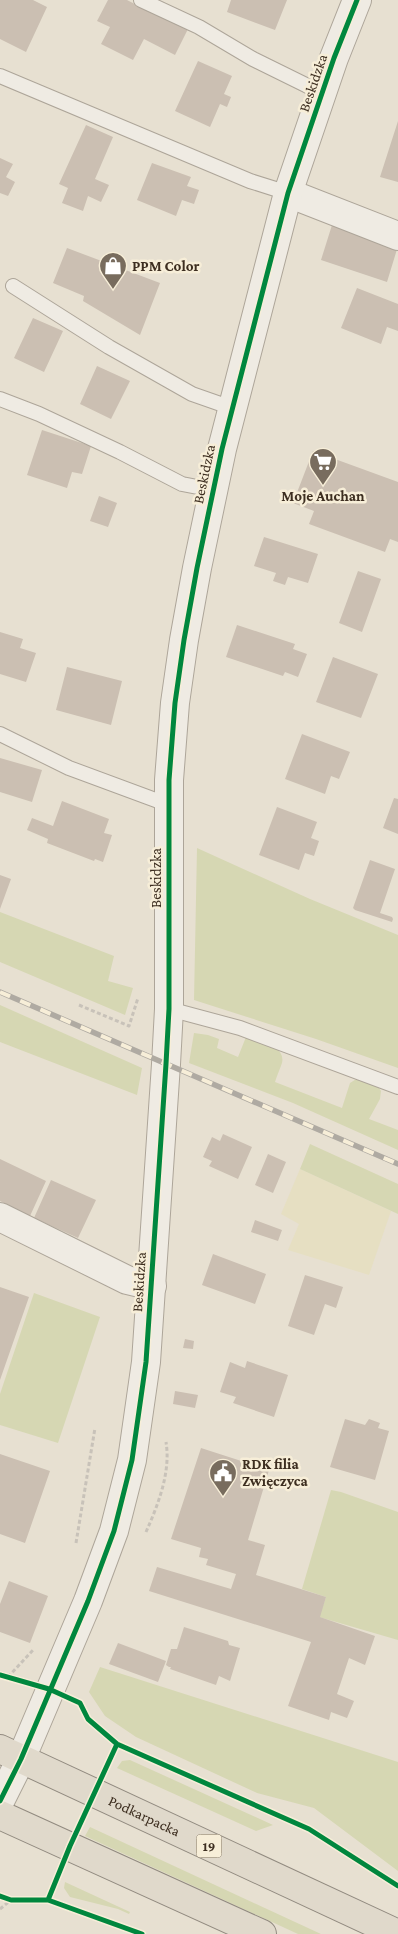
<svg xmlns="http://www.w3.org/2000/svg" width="398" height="1934" viewBox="0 0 398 1934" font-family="'Crimson Pro',serif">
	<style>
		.farmland { fill: #e6dfc2 }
		.green { fill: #d6d7b3 }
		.building { fill: #cbbfb2 }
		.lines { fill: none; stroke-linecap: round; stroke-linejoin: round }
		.service-casing { stroke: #ada599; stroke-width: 16 }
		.minor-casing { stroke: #ada599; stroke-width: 30 }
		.tertiary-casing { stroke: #ada599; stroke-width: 30 }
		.trunk-casing { stroke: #928b80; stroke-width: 30 }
		.path { stroke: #c8c2b9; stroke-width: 3; stroke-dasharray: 4 2.5; stroke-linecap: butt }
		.service { stroke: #efebe3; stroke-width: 14 }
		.minor { stroke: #efebe3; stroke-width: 28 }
		.tertiary { stroke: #efebe3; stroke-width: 28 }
		.trunk { stroke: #e0d9cb; stroke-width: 28 }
		.rail-casing { stroke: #afaaa2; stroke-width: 5.5 }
		.rail { stroke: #f7eed8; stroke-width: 4; stroke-dasharray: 11; stroke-linecap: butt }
		.cycleway-casing { stroke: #f7eed8; stroke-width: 8 }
		.cycleway { stroke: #00873e; stroke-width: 5 }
		.labels { text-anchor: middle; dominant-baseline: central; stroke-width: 5; stroke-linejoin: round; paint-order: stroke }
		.shield { fill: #f7eed8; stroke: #756857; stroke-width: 1 }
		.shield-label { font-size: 14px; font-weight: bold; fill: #3d2e20 }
		.street-label { font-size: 15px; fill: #3d2e20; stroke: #f7eed8 }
		.poi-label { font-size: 15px; font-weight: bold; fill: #3d2e20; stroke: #f7eed8; text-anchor: start }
	</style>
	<rect width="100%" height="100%" fill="#e7e0d1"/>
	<!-- farmland -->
	<path class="farmland" d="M300,1169l91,42 -22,64 -81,-25 11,-26 -18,-10z"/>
	<!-- green -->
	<path class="green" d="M197,848l113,51 88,36v133l-82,-29 -122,-39z
		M0,912l114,44 -6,25 25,7 -8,27 -125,-53z
		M0,1005l142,63 -5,27 -137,-53z
		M194,1033l14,2 11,4 -2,9 21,9 8,-20c12,4 40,8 36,26 -2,6 -5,12 -7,19l67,26 8,-25 8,-5 19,7 4,6 -1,8 -11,20 29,11v20l-105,-47 -104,-40z
		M310,1144l88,40v30l-98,-45z
		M34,1293l66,24 -42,126 -58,-18v-31z
		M331,1490l10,2 57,20v128l-79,-23 7,-20 -24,-8z
		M100,1667l298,95v109l-84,-63 -57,-15 -121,-56 -31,-21 -16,-24z
		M130,1760l143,65 -17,6 -139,-63 5,-7z
		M90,1827l231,107h-23l-213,-98z
		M65,1882l65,30 -1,2 -11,-5 -48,-12 -6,-9z"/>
	<!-- building -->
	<path class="building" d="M0,0h33l14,7 -21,45 -26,-13z
		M108,0h19l29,15 3,-4 30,16 -14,28 -31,-16 -11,21 -32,-16 9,-17 -13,-6z
		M231,0h56l-12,30 -48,-18z
		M198,61l34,15 -8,18 7,3 -4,10 -7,-3 -10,23 -35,-16z
		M398,121v61l-18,-5z
		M86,125l27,12 -18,42 14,6 -8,17 -13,-6 -5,15 -21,-8 6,-15 -9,-4z
		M0,158l13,6 -7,13 9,5 -7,14 -8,-3z
		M152,163l39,14 -4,9 12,4 -5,14 -12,-4 -6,16 -39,-16z
		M332,225l66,21 -11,36 -66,-22z
		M67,248l93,35 -20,52 -57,-34 1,-5 -31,-13z
		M357,288l41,16v27l-11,-4 -6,17 -40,-16z
		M33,318l30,13 -19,41 -30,-14z
		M97,366l33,15 -19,38 -31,-15z
		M42,430l49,16 -9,28 -10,-2 -5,16 -40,-13z
		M313,451l85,31v60l-8,-3 -5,13 -76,-28 5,-13 -21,-8z
		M99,496l18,7 -9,24 -18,-6z
		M264,537l54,17 -10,29 -20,-6 -3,8 -12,-4 3,-8 -22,-7z
		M358,571l23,8 -19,53 -23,-9z
		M237,625l58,19 -2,5 14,5 -9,23 -13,-5 -2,4 -57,-19z
		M0,632l23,7 -3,9 16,5 -10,29 -26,-8z
		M333,657l45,17 -17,44 -45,-16z
		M67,667l55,14 -11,44 -55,-15z
		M302,734l48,18 -11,27 -8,-3 -6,18 -40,-15z
		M0,758l42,12 -10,32 -32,-10z
		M394,798l4,1v35l-15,-6z
		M62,801l47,18 -5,14 8,2 -9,27 -8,-3 -1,2 -47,-18 1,-4 -21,-9 5,-12 21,8z
		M277,807l40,15 -6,16 8,3 -5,15 -9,-3 -6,17 -40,-15z
		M370,860l25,9 -15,44 12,4 1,2 -1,3 -37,-12 -2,-2z
		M0,875l11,4 -11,30z
		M223,1134l29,13 -14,32 -29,-13 3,-5 -9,-4 9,-20 8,4z
		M268,1154l18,8 -13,31 -18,-8z
		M0,1159l46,22 -16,35 -30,-15z
		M51,1180l45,20 -18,38 -44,-20z
		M255,1220l27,10 -4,11 -27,-9z
		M213,1254l53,20 -11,30 -53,-19z
		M305,1275l38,12 -7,21 -11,-4 -11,31 -26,-9z
		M0,1287l29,10 -29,83z
		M185,1339l9,2 -1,8 -10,-1z
		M247,1361l41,14 -14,42 -41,-14 3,-6 -16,-5 10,-30 15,6z
		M175,1391l23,4 -3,13 -22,-4z
		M345,1419l20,6 4,-6 11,4 -2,5 11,3 -14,49 -45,-13z
		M201,1448l68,22 -21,70 17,5 -9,30 70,22 -6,20 55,19 -10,29 -16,-7 -12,36 17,7 -7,17 -16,-6 -2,8 -41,-14 23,-64 -162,-51 8,-24 74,22 5,-15 -30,-9 2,-6 -9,-2 2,-9 -30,-9z
		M0,1454l50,17 -25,72 -25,-9z
		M9,1581l39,15 -18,47 -30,-11v-28z
		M184,1627l44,14 1,4 11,3 -10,33 -11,-5 -3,9 -46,-16 1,-2h-2l-3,-2 5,-16h6z
		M118,1643l48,18 -8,21 -49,-18z"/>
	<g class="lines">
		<defs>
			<path id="service" d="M141,0l58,27 54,32 69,34
				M0,76l250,105 38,12
				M13,286l96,61 83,47 40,14
				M0,399l39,15 81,38 62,32 31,6
				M0,734l69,34 100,37
				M169,1009l71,19 158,59"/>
			<path id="minor" d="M288,193l110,43
				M0,1217l127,63 25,6"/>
			<path id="tertiary" d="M0,1801l21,-42 67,-158 26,-70 18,-71 14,-98 20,-298 3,-55v-229l6,-77 9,-63 13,-72 25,-119 66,-256 46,-135 23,-58"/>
			<g id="trunk">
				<path id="s1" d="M0,1749l398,185"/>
				<path d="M0,1815l262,119"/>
			</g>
		</defs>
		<!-- service casing -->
		<use href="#service" class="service-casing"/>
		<!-- minor casing -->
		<use href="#minor" class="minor-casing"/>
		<!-- tertiary casing -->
		<use href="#tertiary" class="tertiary-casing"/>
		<!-- trunk casing -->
		<use href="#trunk" class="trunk-casing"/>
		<!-- path -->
		<path class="path" d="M79,1005l50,21 9,-28
			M146,1532c12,-27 25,-60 20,-90
			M76,1543l19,-115
			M8,1677l25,-27
			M0,1909l11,-9"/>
		<!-- service -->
		<use href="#service" class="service"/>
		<!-- minor -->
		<use href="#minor" class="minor"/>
		<!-- tertiary -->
		<use href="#tertiary" class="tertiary"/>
		<!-- trunk -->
		<use href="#trunk" class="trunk"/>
		<defs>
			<path id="rail" d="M0,992l398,172"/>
		</defs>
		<!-- rail casing -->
		<use href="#rail" class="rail-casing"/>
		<!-- rail -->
		<use href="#rail" class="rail"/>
		<defs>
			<path id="cycleway" d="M0,1675l49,14 31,14 8,16 29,25 192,85 89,57
				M0,1801l21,-42 67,-158 26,-70 18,-71 14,-98 20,-298 3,-55v-229l6,-77 9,-63 13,-72 25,-119 66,-256 46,-135 23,-58
				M0,1896l11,4h37l94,34
				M48,1900l22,-54 47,-102"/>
		</defs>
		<!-- cycleway casing -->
		<use href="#cycleway" class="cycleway-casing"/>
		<!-- cycleway -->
		<use href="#cycleway" class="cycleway"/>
	</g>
	<!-- icons -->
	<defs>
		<symbol id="shop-pin" viewBox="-11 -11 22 30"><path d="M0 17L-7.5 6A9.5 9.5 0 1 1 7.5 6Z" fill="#786c5e" stroke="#f7eed8"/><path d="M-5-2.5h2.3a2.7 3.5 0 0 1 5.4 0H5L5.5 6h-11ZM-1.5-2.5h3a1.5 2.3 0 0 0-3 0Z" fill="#fff"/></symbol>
		<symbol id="supermarket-pin" viewBox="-11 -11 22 30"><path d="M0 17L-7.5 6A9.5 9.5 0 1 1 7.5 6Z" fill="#786c5e" stroke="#f7eed8"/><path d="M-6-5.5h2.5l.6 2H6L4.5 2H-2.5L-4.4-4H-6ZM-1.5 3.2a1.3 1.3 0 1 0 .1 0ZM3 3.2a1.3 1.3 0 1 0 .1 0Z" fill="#fff"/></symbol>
		<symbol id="civic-pin" viewBox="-11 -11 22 30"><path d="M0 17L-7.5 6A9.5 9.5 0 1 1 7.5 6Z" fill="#786c5e" stroke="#f7eed8"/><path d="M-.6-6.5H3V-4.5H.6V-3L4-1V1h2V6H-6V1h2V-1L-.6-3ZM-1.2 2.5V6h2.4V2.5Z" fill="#fff"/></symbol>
	</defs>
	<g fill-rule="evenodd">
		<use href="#shop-pin" x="97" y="250" width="32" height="43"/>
		<use href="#supermarket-pin" x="307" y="446" width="32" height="43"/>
		<use href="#civic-pin" x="207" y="1457" width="32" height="43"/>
	</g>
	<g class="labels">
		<!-- shield labels -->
		<rect class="shield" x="196.5" y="1834.5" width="25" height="23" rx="4"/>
		<g class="shield-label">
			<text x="209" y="1846">19</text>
		</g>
		<!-- street labels -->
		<g class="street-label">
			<text transform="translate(313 83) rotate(-71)">Beskidzka</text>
			<text transform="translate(204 474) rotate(-78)">Beskidzka</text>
			<text transform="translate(156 878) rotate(-90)">Beskidzka</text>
			<text transform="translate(139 1282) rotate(-86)">Beskidzka</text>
			<text stroke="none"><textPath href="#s1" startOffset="159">Podkarpacka</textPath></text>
		</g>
		<!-- poi labels -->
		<g class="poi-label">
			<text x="132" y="266">PPM Color</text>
			<text x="323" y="496" text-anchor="middle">Moje Auchan</text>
			<text x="242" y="1464">RDK filia<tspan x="242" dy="17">Zwięczyca</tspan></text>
		</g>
	</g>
</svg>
